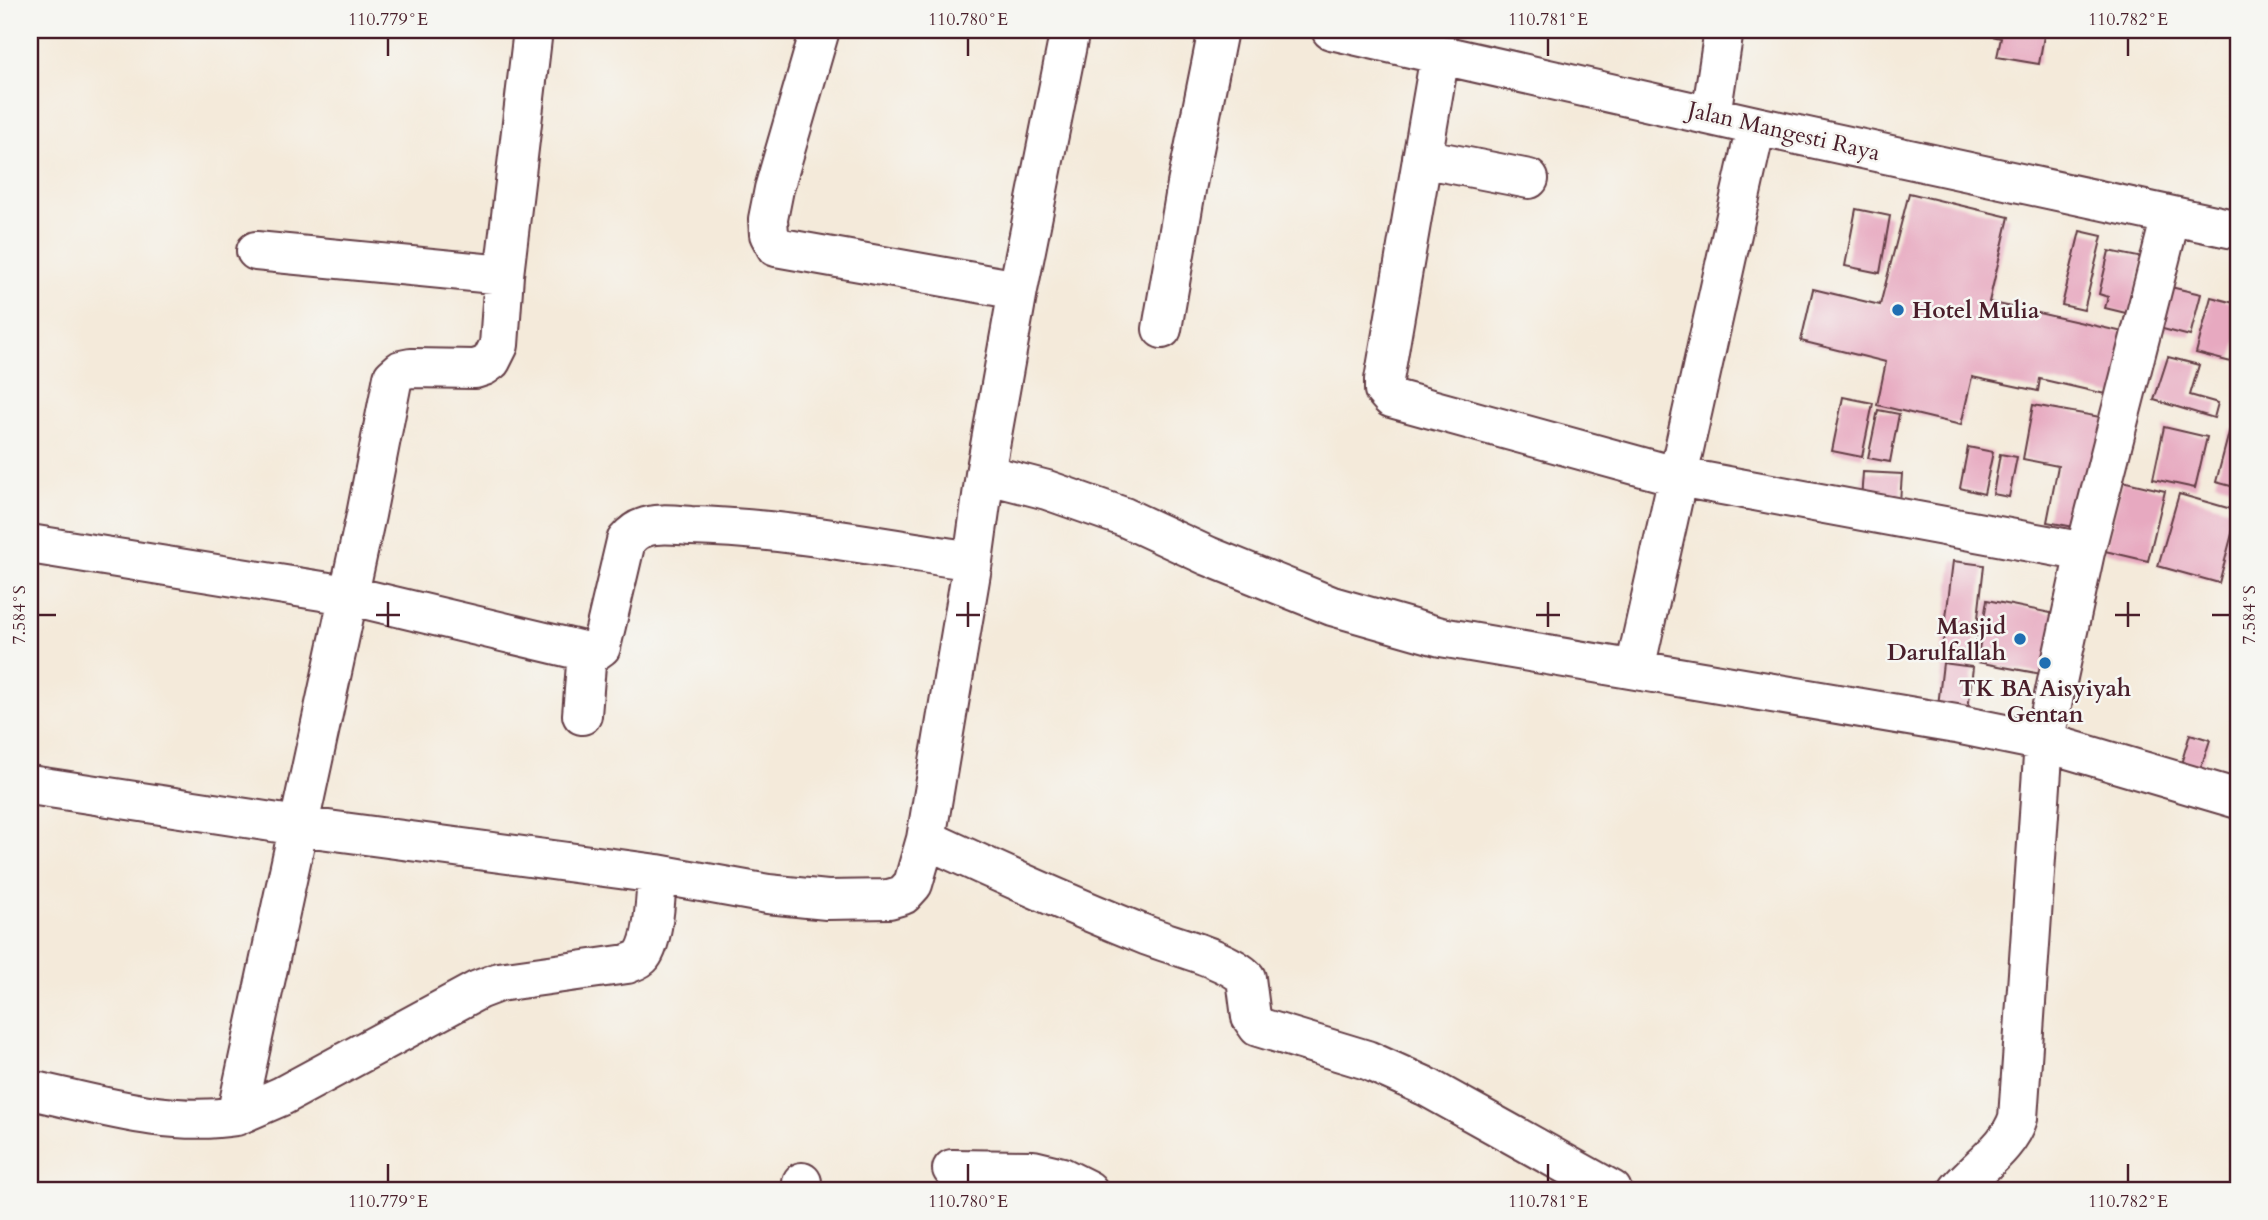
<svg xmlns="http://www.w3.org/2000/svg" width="2268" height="1220" viewBox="0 0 2268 1220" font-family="Cardo,serif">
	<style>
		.building { fill: #e7a9c0 }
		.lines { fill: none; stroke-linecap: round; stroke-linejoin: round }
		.minor-casing { stroke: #643d45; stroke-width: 42 }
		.minor { stroke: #fff; stroke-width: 38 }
		.ticks { fill: none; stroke: #4a1f2b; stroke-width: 2.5 }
		.poi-dot { fill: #1f6fb2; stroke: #f6f6f2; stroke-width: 2.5 }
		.labels { text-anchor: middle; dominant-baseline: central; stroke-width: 5; stroke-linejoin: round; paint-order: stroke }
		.street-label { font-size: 23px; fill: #4a1f2b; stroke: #f6f6f2 }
		.poi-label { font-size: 23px; font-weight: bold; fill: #4a1f2b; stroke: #f6f6f2; text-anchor: start }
		.neatline { fill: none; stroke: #4a1f2b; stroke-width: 2.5 }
		.ticks-label { font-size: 18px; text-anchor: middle; fill: #4a1f2b }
	</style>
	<rect width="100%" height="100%" fill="#f6f6f2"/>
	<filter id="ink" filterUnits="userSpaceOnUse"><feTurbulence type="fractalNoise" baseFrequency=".0143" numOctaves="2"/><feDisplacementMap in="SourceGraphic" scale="14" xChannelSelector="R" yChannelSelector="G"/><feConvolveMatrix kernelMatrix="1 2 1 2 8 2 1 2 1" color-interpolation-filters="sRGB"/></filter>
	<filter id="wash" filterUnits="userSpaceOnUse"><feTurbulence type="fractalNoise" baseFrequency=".00686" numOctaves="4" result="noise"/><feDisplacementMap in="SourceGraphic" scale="28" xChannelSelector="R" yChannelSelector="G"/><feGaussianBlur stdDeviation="1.57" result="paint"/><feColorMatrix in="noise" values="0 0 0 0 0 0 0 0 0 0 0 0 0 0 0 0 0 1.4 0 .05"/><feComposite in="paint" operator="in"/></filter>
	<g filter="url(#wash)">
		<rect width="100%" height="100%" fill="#f4eada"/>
		<g id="blocks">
			<!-- building -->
			<path class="building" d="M1961,30h84l-6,34 -42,-7 4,-19z
				M1909,193l100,24 -20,85 143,32 -14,63 -78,-18 -2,12 -66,-14 -11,48 -84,-20 9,-43 -85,-21 12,-52 67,16z
				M1856,209l34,7 -10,57 -35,-7z
				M2080,231l22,5 -18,74 -22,-5z
				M2109,251l34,7 -13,56 -25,-6 3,-11 -9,-3z
				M2166,286l35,8 -11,42 -35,-9z
				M2211,297l27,7v30l-7,28 -35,-9z
				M2168,357l31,8 -9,30 28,8 -4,15 -60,-18z
				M1843,397l30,6 -11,54 -30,-6z
				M2033,405l73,13 -21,111 -38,-7 11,-56 -35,-7z
				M1878,410l21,4 -9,48 -22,-4z
				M2164,427l43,10 -12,51 -42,-9z
				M2230,429l8,2v57l-22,-6z
				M1968,447l25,5 -9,42 -24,-6z
				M2000,454l17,3 -8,40 -16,-3z
				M1863,472l39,2 -2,28 -39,-2z
				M2122,481l43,10 -17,70 -43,-10z
				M2179,494l59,17 -19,72 -61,-17z
				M1953,561l31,4 -11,97 -32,-4z
				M1987,600l78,16 -13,60 -75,-14z
				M1943,663l30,4 -5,43 -30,-4z
				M2190,734l20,6 -13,40 -19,-6z"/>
		</g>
	</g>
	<g filter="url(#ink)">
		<use href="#blocks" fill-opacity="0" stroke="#643d45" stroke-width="2"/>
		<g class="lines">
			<defs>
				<path id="minor" d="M820,30l-46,159 -6,30 1,15 7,13 242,43
					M1331,30l425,96 482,104
					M1440,55l-56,325v10l7,8 288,79 406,75
					M1711,115l13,-85
					M1422,158l107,21
					M256,251l248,24
					M1162,329l25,-145 31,-154
					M985,474l62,16 77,27 84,39 124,50 109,31 515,87 88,18 194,57
					M30,544l317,51 240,57h7l7,-5 25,-106c5,-6 10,-11 17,-13 14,-6 33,-3 48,-2 94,2 189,21 282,35
					M1635,669l121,-543
					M582,715l5,-63
					M30,785l268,41 359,48 111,20 59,6 62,-1 14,-4 10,-11 13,-45 47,-278 12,-87 33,-184 52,-260
					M926,839c73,34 147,67 222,97 26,10 80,23 98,42l5,39 7,10 109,33 58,26 187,104
					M30,1090c67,14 137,37 206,26l130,-601 27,-138 8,-7 10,-2 64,1 9,-3 7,-5 8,-16 5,-70 29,-245
					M236,1116l46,-20 196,-106 21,-8 128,-18c5,-2 12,-4 15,-8 12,-15 14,-62 15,-82
					M952,1169l81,1 29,7 26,13
					M802,1190v-8
					M1958,1190c19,-23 51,-43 60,-72l26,-376 41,-190 86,-336"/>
			</defs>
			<!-- minor casing -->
			<use href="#minor" class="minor-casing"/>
			<!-- minor -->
			<use href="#minor" class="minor"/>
		</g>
	</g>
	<!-- ticks -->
	<path class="ticks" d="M388,38v18M968,38v18M1548,38v18M2128,38v18M388,602v25M968,602v25M1548,602v25M2128,602v25M38,615h18M376,615h24M956,615h24M1536,615h24M2115,615h25M2212,615h18M388,1164v18M968,1164v18M1548,1164v18M2128,1164v18"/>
	<!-- markers -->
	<g class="poi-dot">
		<circle cx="1898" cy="310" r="7"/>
		<circle cx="2020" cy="639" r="7"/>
		<circle cx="2045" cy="663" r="7"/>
	</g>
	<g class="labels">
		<!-- street labels -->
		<g class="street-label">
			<text transform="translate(1784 131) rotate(13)">Jalan Mangesti Raya</text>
		</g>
		<!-- poi labels -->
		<g class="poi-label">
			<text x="1912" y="310">Hotel Mulia</text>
			<text x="2006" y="626" text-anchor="end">Masjid<tspan x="2006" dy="26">Darulfallah</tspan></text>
			<text x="2045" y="688" text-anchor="middle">TK BA Aisyiyah<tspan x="2045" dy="26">Gentan</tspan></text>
		</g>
	</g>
	<!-- margin -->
	<rect width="2268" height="1220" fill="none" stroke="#f6f6f2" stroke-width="77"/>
	<rect x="38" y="38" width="2192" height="1144" class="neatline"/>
	<g class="ticks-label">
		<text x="388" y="25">110.779°E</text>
		<text x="968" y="25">110.780°E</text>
		<text x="1548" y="25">110.781°E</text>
		<text x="2128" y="25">110.782°E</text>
		<text transform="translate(19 615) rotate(-90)" y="6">7.584°S</text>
		<text transform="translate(2249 615) rotate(-90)" y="6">7.584°S</text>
		<text x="388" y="1207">110.779°E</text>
		<text x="968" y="1207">110.780°E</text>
		<text x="1548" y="1207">110.781°E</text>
		<text x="2128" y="1207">110.782°E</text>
	</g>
</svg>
